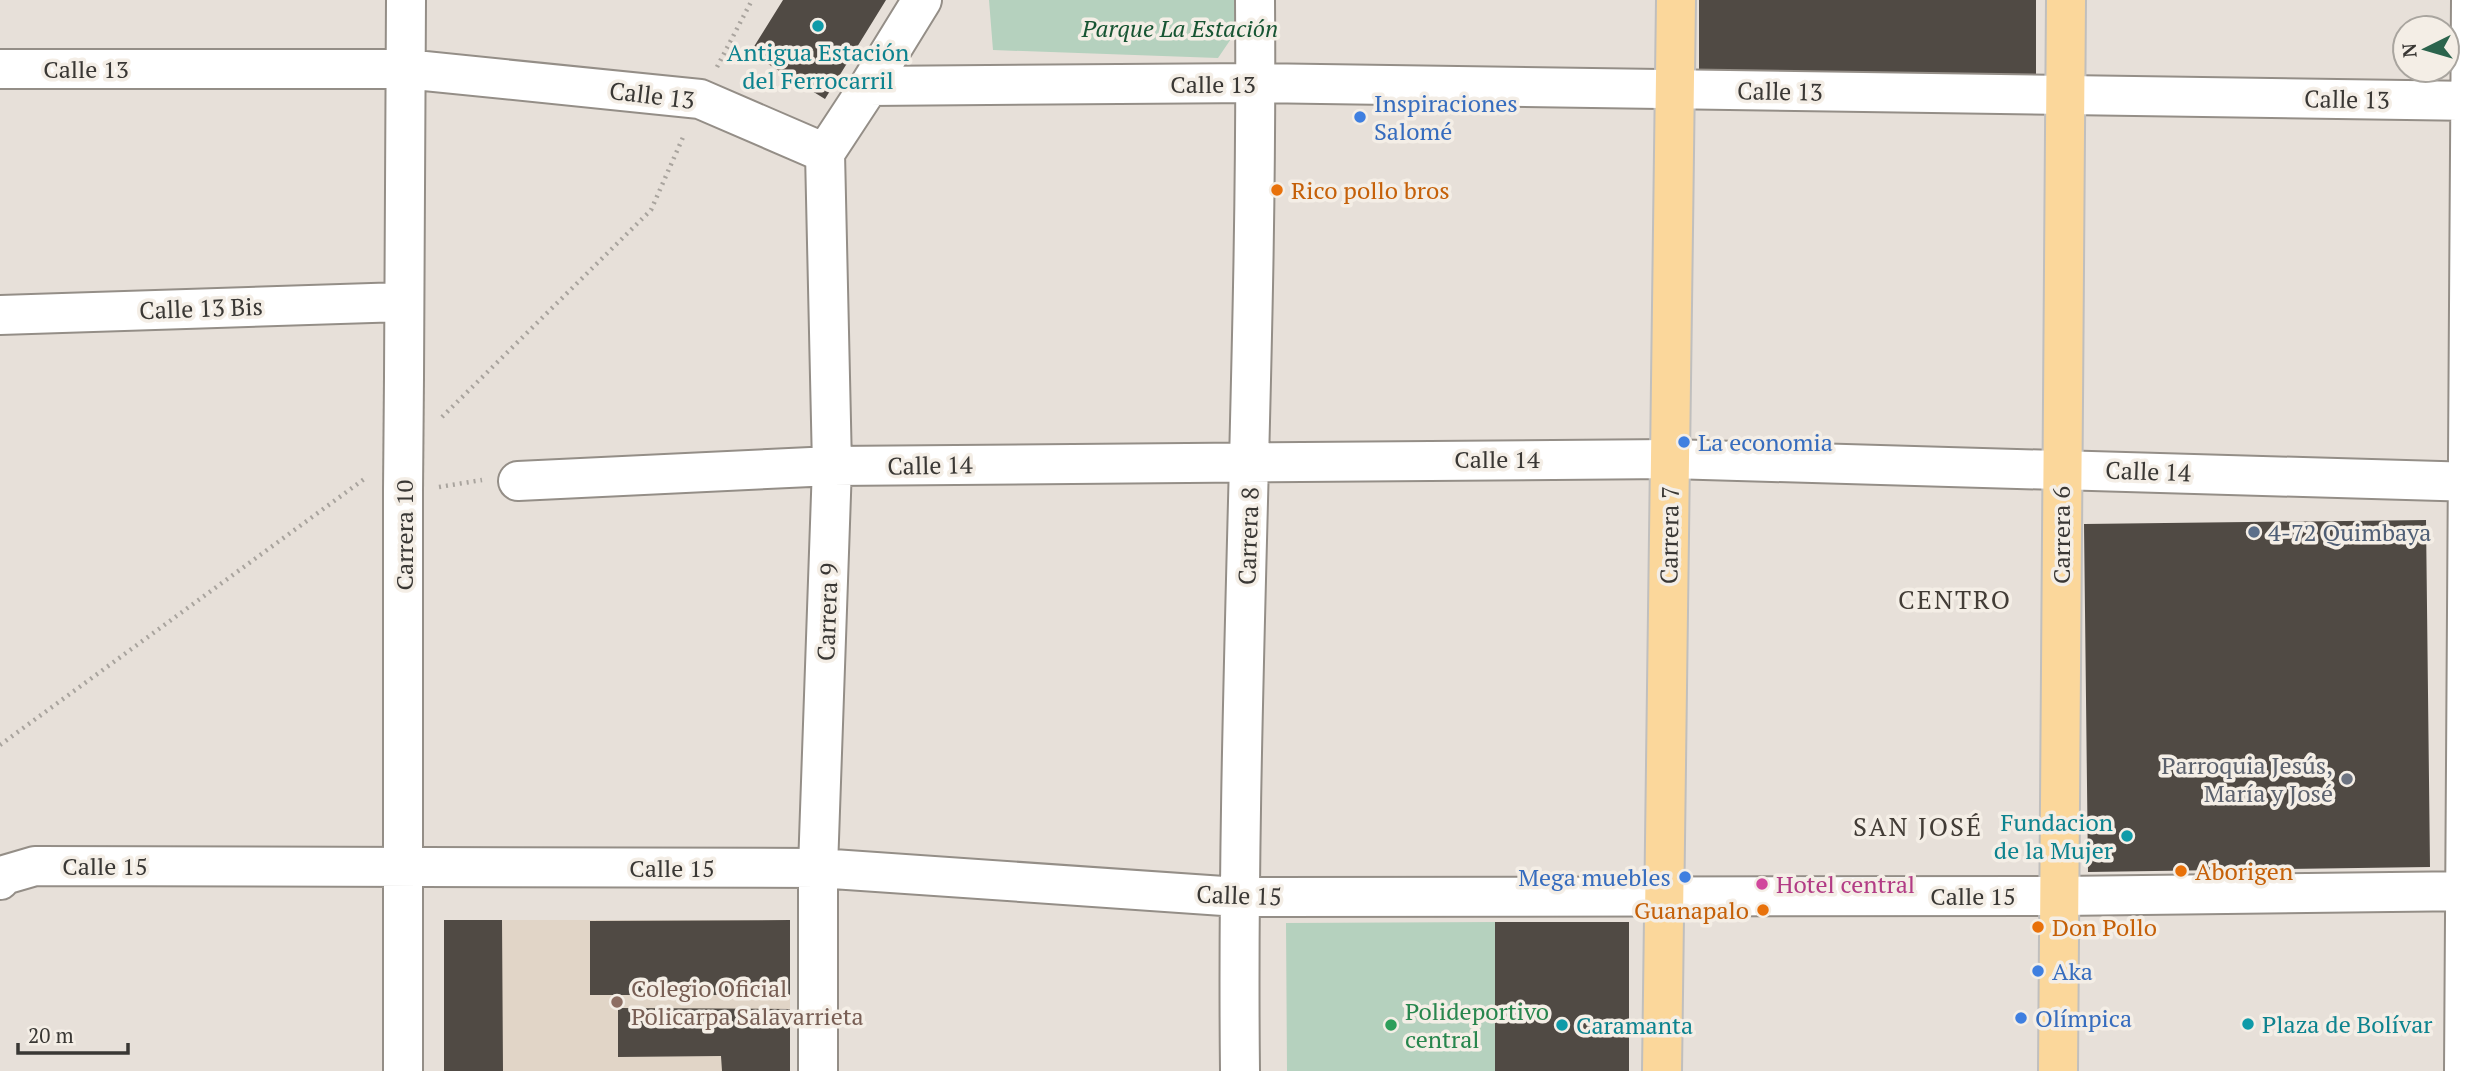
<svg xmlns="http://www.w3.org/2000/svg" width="2475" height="1071" viewBox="0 0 2475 1071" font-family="'PT Serif',serif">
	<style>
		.built { fill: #e1d5c7 }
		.green { fill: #b5d1be }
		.building { fill: #504a44 }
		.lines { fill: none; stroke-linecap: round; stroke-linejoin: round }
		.minor-casing { stroke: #948e87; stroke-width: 42 }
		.major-casing { stroke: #c0bfbe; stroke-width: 42 }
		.path { stroke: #a9a49e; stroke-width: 4.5; stroke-dasharray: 2 5; stroke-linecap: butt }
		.minor { stroke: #fff; stroke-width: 38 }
		.major { stroke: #fbd79b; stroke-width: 38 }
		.minor-bridge-casing { stroke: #948e87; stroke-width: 42; stroke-linecap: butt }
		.minor-bridge { stroke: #fff; stroke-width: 38 }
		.culture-dot { fill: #0f9aa8; stroke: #f4eee6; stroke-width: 2.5 }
		.shop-dot { fill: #3f7fe0; stroke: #f4eee6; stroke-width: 2.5 }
		.food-dot { fill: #e8710a; stroke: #f4eee6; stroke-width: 2.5 }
		.service-dot { fill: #5c6f8a; stroke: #f4eee6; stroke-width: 2.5 }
		.worship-dot { fill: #6b7280; stroke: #f4eee6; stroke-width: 2.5 }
		.hotel-dot { fill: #d1479c; stroke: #f4eee6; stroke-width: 2.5 }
		.education-dot { fill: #8d6e63; stroke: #f4eee6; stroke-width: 2.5 }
		.leisure-dot { fill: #2e9e5b; stroke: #f4eee6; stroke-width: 2.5 }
		.labels { text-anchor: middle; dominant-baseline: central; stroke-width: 7; stroke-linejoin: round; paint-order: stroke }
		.park-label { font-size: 24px; font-style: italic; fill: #175533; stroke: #f4eee6 }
		.culture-label { font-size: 24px; fill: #0d838f; stroke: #f4eee6; text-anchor: start }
		.street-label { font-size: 24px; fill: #393734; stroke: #f4eee6 }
		.shop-label { font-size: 24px; fill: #366cbe; stroke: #f4eee6; text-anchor: start }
		.food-label { font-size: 24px; fill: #c56008; stroke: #f4eee6; text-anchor: start }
		.service-label { font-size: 24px; fill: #4e5e75; stroke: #f4eee6; text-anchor: start }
		.worship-label { font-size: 24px; fill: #5b616d; stroke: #f4eee6; text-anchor: end }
		.hotel-label { font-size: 24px; fill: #b23c85; stroke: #f4eee6; text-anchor: start }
		.education-label { font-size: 24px; fill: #785e54; stroke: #f4eee6; text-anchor: start }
		.leisure-label { font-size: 24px; fill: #27864d; stroke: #f4eee6; text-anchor: start }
		.neighbourhood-label { font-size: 26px; letter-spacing: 2px; fill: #423c36; stroke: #f4eee6 }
	</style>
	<rect width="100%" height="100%" fill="#e7e0d9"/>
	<!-- built -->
	<path class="built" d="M444,920h346v151h-346z"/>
	<!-- green -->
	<path class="green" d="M989,0h248v30l-19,28 -225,-8z
		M1495,922v149h-208l-1,-148z"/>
	<!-- building -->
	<path class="building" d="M783,0h103l-61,99 -75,-46z
		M1699,0h337v76h-337z
		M2426,520l4,347 -342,5 -4,-348z
		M444,920h58l1,151h-59z
		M790,920v75h-200v-74z
		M1495,922h134v149h-134z
		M618,1008l172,1v62h-68l-1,-15 -103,1z"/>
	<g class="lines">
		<defs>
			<path id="minor" d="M0,69h405l295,30 125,54 44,-67 387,-3 1219,18
				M869,86l53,-86
				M0,315l403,-13
				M404,377l2,-377
				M518,481l314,-15 838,-7 805,23
				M403,490v581
				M0,880l4,-5 31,-9 783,2 420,29 822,-1 415,-5
				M818,1071v-203l14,-402 -7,-313
				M1240,1071c-4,-357 18,-714 15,-1071
				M2464,1071l7,-1071"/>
			<path id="major" d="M1662,1071l14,-1071
				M2058,1071l8,-1071"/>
		</defs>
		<!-- minor casing -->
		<use href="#minor" class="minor-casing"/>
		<!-- major casing -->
		<use href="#major" class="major-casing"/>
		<!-- path -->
		<path class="path" d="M717,67l35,-67
			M442,417l209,-207 33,-75
			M439,487l43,-7
			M0,745l367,-268"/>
		<!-- minor -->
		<use href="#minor" class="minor"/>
		<!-- major -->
		<use href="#major" class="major"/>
		<defs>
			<path id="minor-bridge" d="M403,490l1,-113"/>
		</defs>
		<!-- minor-bridge casing -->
		<use href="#minor-bridge" class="minor-bridge-casing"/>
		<!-- minor-bridge -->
		<use href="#minor-bridge" class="minor-bridge"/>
	</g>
	<!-- markers -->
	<g class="culture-dot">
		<circle cx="818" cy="26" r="7"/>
		<circle cx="2127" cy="836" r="7"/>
		<circle cx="2248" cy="1024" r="7"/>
		<circle cx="1562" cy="1025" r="7"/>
	</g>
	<g class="shop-dot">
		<circle cx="1360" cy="117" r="7"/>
		<circle cx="1684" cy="442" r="7"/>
		<circle cx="1685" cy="877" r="7"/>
		<circle cx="2038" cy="971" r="7"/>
		<circle cx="2021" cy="1018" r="7"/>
	</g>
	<g class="food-dot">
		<circle cx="1277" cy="190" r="7"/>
		<circle cx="2181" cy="871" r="7"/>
		<circle cx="1763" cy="910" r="7"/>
		<circle cx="2038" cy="927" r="7"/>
	</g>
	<circle class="service-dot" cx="2254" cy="532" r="7"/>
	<circle class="worship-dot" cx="2347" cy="779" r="7"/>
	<circle class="hotel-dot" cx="1762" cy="884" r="7"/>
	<circle class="education-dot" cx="617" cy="1002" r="7"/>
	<circle class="leisure-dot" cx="1391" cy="1025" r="7"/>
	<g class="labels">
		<!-- park labels -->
		<g class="park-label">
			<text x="1180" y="28">Parque La Estación</text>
		</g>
		<!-- culture labels -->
		<g class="culture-label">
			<text x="818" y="52" text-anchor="middle">Antigua Estación<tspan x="818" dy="28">del Ferrocarril</tspan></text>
			<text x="2113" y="822" text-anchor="end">Fundacion<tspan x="2113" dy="28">de la Mujer</tspan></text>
			<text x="2262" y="1024">Plaza de Bolívar</text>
			<text x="1576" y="1025">Caramanta</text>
		</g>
		<!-- street labels -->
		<g class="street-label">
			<text x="86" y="69">Calle 13</text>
			<text x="1213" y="84">Calle 13</text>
			<text transform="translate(1780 91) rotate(1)">Calle 13</text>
			<text transform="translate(652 95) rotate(7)">Calle 13</text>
			<text transform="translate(2347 99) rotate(1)">Calle 13</text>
			<text transform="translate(201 308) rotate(-2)">Calle 13 Bis</text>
			<text x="1497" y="459">Calle 14</text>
			<text transform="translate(930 465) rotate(-1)">Calle 14</text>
			<text transform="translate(2148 471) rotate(2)">Calle 14</text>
			<text transform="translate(404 535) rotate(-90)">Carrera 10</text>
			<text transform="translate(1669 535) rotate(-89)">Carrera 7</text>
			<text transform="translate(2061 535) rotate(-90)">Carrera 6</text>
			<text transform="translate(1248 536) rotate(-88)">Carrera 8</text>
			<text transform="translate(827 612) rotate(-88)">Carrera 9</text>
			<text x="105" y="866">Calle 15</text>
			<text x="672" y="868">Calle 15</text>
			<text transform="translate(1239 895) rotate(2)">Calle 15</text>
			<text x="1973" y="896">Calle 15</text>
		</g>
		<!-- shop labels -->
		<g class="shop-label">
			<text x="1374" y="103">Inspiraciones<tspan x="1374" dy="28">Salomé</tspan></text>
			<text x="1698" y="442">La economia</text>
			<text x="1671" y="877" text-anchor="end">Mega muebles</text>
			<text x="2052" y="971">Aka</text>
			<text x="2035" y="1018">Olímpica</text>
		</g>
		<!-- food labels -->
		<g class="food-label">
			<text x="1291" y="190">Rico pollo bros</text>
			<text x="2195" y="871">Aborigen</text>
			<text x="1749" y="910" text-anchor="end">Guanapalo</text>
			<text x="2052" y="927">Don Pollo</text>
		</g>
		<!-- service labels -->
		<g class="service-label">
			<text x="2268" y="532">4-72 Quimbaya</text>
		</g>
		<!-- worship labels -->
		<g class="worship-label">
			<text x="2333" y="765">Parroquia Jesús,<tspan x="2333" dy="28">María y José</tspan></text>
		</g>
		<!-- hotel labels -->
		<g class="hotel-label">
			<text x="1776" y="884">Hotel central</text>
		</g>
		<!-- education labels -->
		<g class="education-label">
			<text x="631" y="988">Colegio Oficial<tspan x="631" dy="28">Policarpa Salavarrieta</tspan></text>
		</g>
		<!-- leisure labels -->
		<g class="leisure-label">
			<text x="1405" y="1011">Polideportivo<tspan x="1405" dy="28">central</tspan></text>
		</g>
		<!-- neighbourhood labels -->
		<g class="neighbourhood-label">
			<text x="1955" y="599">CENTRO</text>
			<text x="1918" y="826">SAN JOSÉ</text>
		</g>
	</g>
	<!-- north arrow -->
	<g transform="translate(2426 49) rotate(265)"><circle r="33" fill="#f4eee6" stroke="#a9a59f" stroke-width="2"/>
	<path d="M0-5L12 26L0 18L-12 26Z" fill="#2b644d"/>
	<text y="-10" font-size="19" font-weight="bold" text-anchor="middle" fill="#393734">N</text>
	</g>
	<!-- scale -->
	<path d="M18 1043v10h110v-10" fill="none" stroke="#393734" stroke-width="3.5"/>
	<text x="28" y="1043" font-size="21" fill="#393734" stroke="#f4eee6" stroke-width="5" paint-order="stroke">20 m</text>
</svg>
